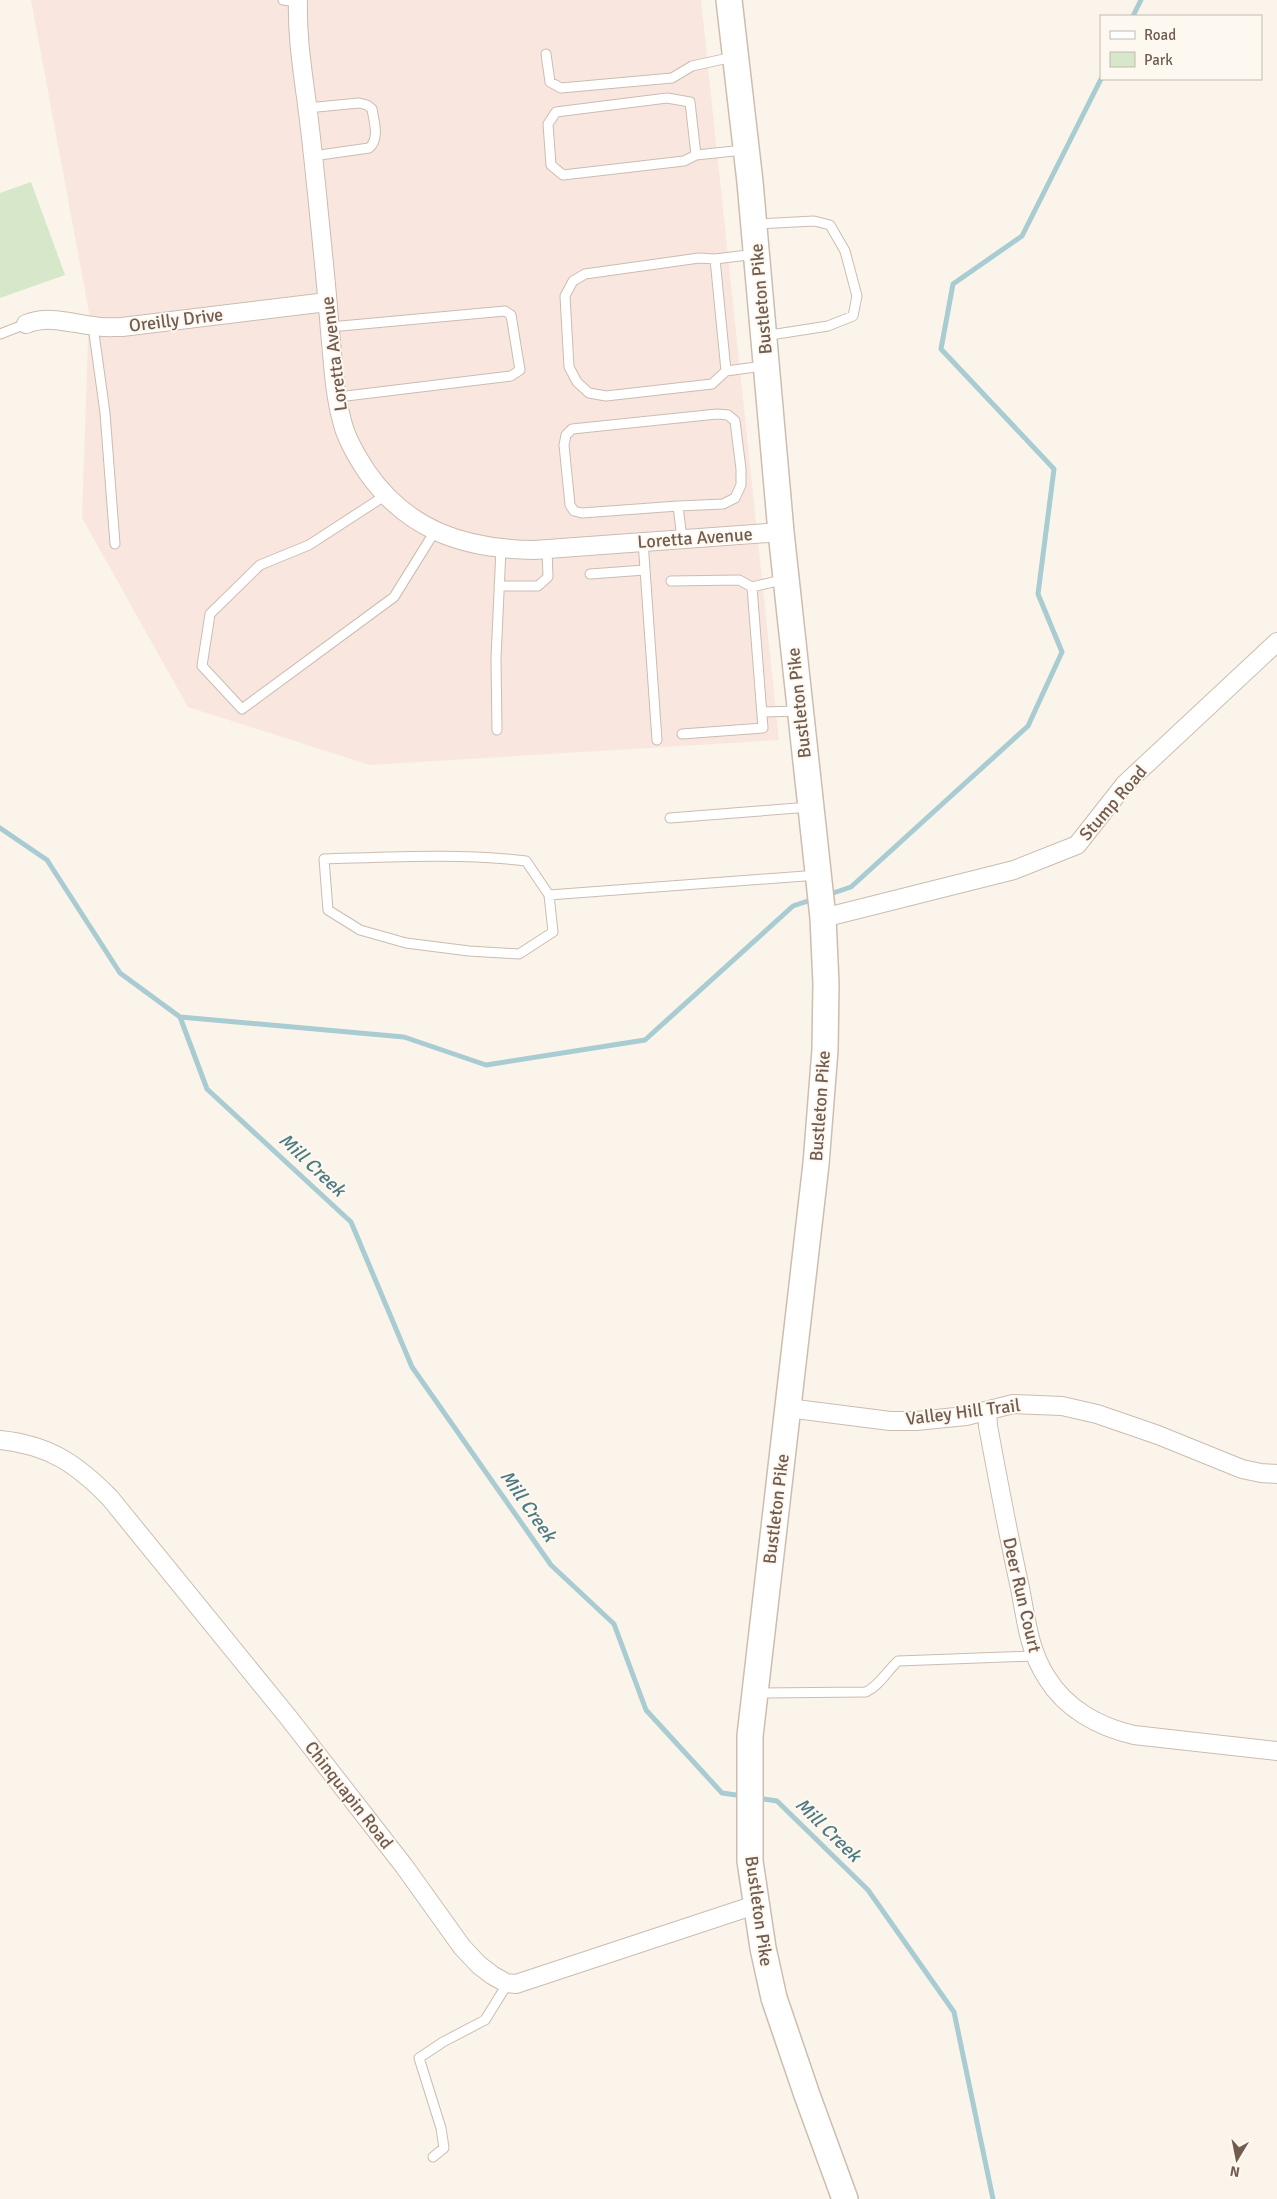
<svg xmlns="http://www.w3.org/2000/svg" width="1277" height="2199" viewBox="0 0 1277 2199" font-family="Signika,sans-serif">
	<style>
		.commercial { fill: #f9e7df }
		.green { fill: #d6e7ca }
		.lines { fill: none; stroke-linecap: round; stroke-linejoin: round }
		.stream { stroke: #a8ccd2; stroke-width: 5 }
		.service-casing { stroke: #cbbcb1; stroke-width: 11 }
		.minor-casing { stroke: #cbbcb1; stroke-width: 20 }
		.secondary-casing { stroke: #cdbdaf; stroke-width: 28 }
		.service { stroke: #fff; stroke-width: 9 }
		.minor { stroke: #fff; stroke-width: 18 }
		.secondary { stroke: #fff; stroke-width: 25 }
		.labels { text-anchor: middle; dominant-baseline: central; stroke-width: 4; stroke-linejoin: round; paint-order: stroke }
		.street-label { font-size: 18px; fill: #725c50; stroke: #fdf8f0 }
		.water-label { font-size: 19px; font-style: italic; fill: #4c7a82; stroke: #fdf8f0 }
	</style>
	<rect width="100%" height="100%" fill="#faf4ea"/>
	<!-- commercial -->
	<path class="commercial" d="M31,0h670l78,740 -409,25 -182,-58 -106,-189 7,-206z"/>
	<!-- green -->
	<path class="green" d="M31,182l34,93 -65,23v-105z"/>
	<g class="lines">
		<!-- stream -->
		<path class="stream" d="M1133,16l8,-16
			M0,828l47,32 73,113 60,44 27,72 144,133 61,145 139,198 63,59 32,86 76,83 21,3
			M827,895l24,-8 177,-161 34,-74 -24,-58 16,-125 -113,-120 12,-65 69,-48 79,-157
			M180,1017l224,20 82,28 159,-25 148,-134 21,-7
			M757,1798l20,3 91,89 86,122 39,187"/>
		<defs>
			<path id="service" d="M283,0l15,2
				M546,54l4,28 11,6 111,-10 20,-12 41,-9
				M307,108l52,-5 8,2 5,4c2,13 8,30 -3,39l-56,8
				M696,155l-6,-53 -23,-4 -111,14 -8,12 3,41 12,10 121,-14 12,-6 48,-5
				M755,224l59,-3 16,4 15,26 12,45 -4,20 -25,10 -64,10
				M756,254l-41,5 11,112 38,-5
				M715,259l-16,-1 -114,16 -12,7 -8,15 4,71 8,15 12,11 17,3 106,-12 14,-13
				M93,326l12,87 10,131
				M330,327l175,-16 6,4 9,55 -9,6 -173,21
				M0,334l26,-10
				M386,495l-77,50 -49,20 -50,49 -8,52 40,43 152,-112 41,-66
				M678,506l-96,7 -8,-2 -4,-6 -6,-60 2,-10 6,-6 145,-15 11,1 7,6 6,48v16l-6,13 -12,6 -45,2 4,33
				M643,541l14,199
				M590,574l55,-4
				M671,581l68,-1 13,7 34,-8
				M499,586h39l10,-9 -1,-28
				M762,712l38,-1
				M497,730l-1,-72 5,-109
				M682,734l81,-6 -11,-141
				M670,818l140,-11
				M549,895l4,37 -34,22 -50,-3 -63,-8 -46,-13 -32,-20 -4,-51c68,-2 135,-6 202,2l23,34 269,-20
				M757,1693l109,-1c13,-6 21,-21 32,-31l136,-5
				M433,2157l11,-9 -3,-20 -22,-70 24,-16 42,-22 23,-37"/>
			<path id="minor" d="M298,0c-1,31 3,60 7,90 6,42 10,83 14,124 4,39 8,78 11,117 3,30 4,61 12,90 4,18 15,36 25,51 41,59 98,77 167,78l247,-18
				M26,324c23,-9 44,-1 68,2 9,2 19,1 28,1l205,-25
				M823,918l191,-48 63,-25 48,-61 152,-142
				M788,1408l102,13h26l50,-5 47,-12 49,2 35,8 61,21 84,34 19,4 16,1
				M987,1411l1,15c10,54 20,108 32,162 6,31 9,63 27,90 19,31 52,49 87,57l143,16
				M0,1440c49,5 77,24 110,58l178,219 116,149 58,81 17,18 13,10 14,8 10,1 239,-79"/>
			<path id="secondary" d="M729,0l21,182 31,350 42,386 3,66 -1,66 -9,114 -66,572v125l13,87 11,50 33,97 38,104"/>
		</defs>
		<!-- service casing -->
		<use href="#service" class="service-casing"/>
		<!-- minor casing -->
		<use href="#minor" class="minor-casing"/>
		<!-- secondary casing -->
		<use href="#secondary" class="secondary-casing"/>
		<!-- service -->
		<use href="#service" class="service"/>
		<!-- minor -->
		<use href="#minor" class="minor"/>
		<!-- secondary -->
		<use href="#secondary" class="secondary"/>
	</g>
	<g class="labels">
		<!-- street labels -->
		<g class="street-label">
			<text transform="translate(761 299) rotate(-95)">Bustleton Pike</text>
			<text transform="translate(176 320) rotate(-7)">Oreilly Drive</text>
			<text transform="translate(334 354) rotate(-97)">Loretta Avenue</text>
			<text transform="translate(695 538) rotate(-4)">Loretta Avenue</text>
			<text transform="translate(799 703) rotate(-96)">Bustleton Pike</text>
			<text transform="translate(1113 803) rotate(-49)">Stump Road</text>
			<text transform="translate(820 1106) rotate(-86)">Bustleton Pike</text>
			<text transform="translate(963 1412) rotate(-7)">Valley Hill Trail</text>
			<text transform="translate(776 1509) rotate(-83)">Bustleton Pike</text>
			<text transform="translate(1022 1595) rotate(77)">Deer Run Court</text>
			<text transform="translate(349 1795) rotate(52)">Chinquapin Road</text>
			<text transform="translate(759 1911) rotate(82)">Bustleton Pike</text>
		</g>
		<!-- water labels -->
		<g class="water-label">
			<text transform="translate(312 1165) rotate(43)">Mill Creek</text>
			<text transform="translate(528 1506) rotate(55)">Mill Creek</text>
			<text transform="translate(828 1830) rotate(44)">Mill Creek</text>
		</g>
	</g>
	<!-- legend -->
	<rect x="1100" y="15" width="162" height="65" fill="#fdf8f0" stroke="#c5bab0"/>
	<rect x="1110" y="31" width="25" height="8" fill="#ffffff" stroke="#c5bab0"/>
	<text x="1144" y="40" font-size="15" fill="#725c50">Road</text>
	<rect x="1110" y="52" width="25" height="15" fill="#d6e7ca" stroke="#c5bab0"/>
	<text x="1144" y="65" font-size="15" fill="#725c50">Park</text>
	<!-- north arrow -->
	<g transform="translate(1237 2159) rotate(190)" stroke="#fdf8f0" stroke-width="4" paint-order="stroke">
	<path d="M0-4L9 19L0 12L-9 19Z" fill="#725c50"/>
	<text y="-8" font-size="14" font-weight="bold" text-anchor="middle" fill="#725c50">N</text>
	</g>
</svg>
